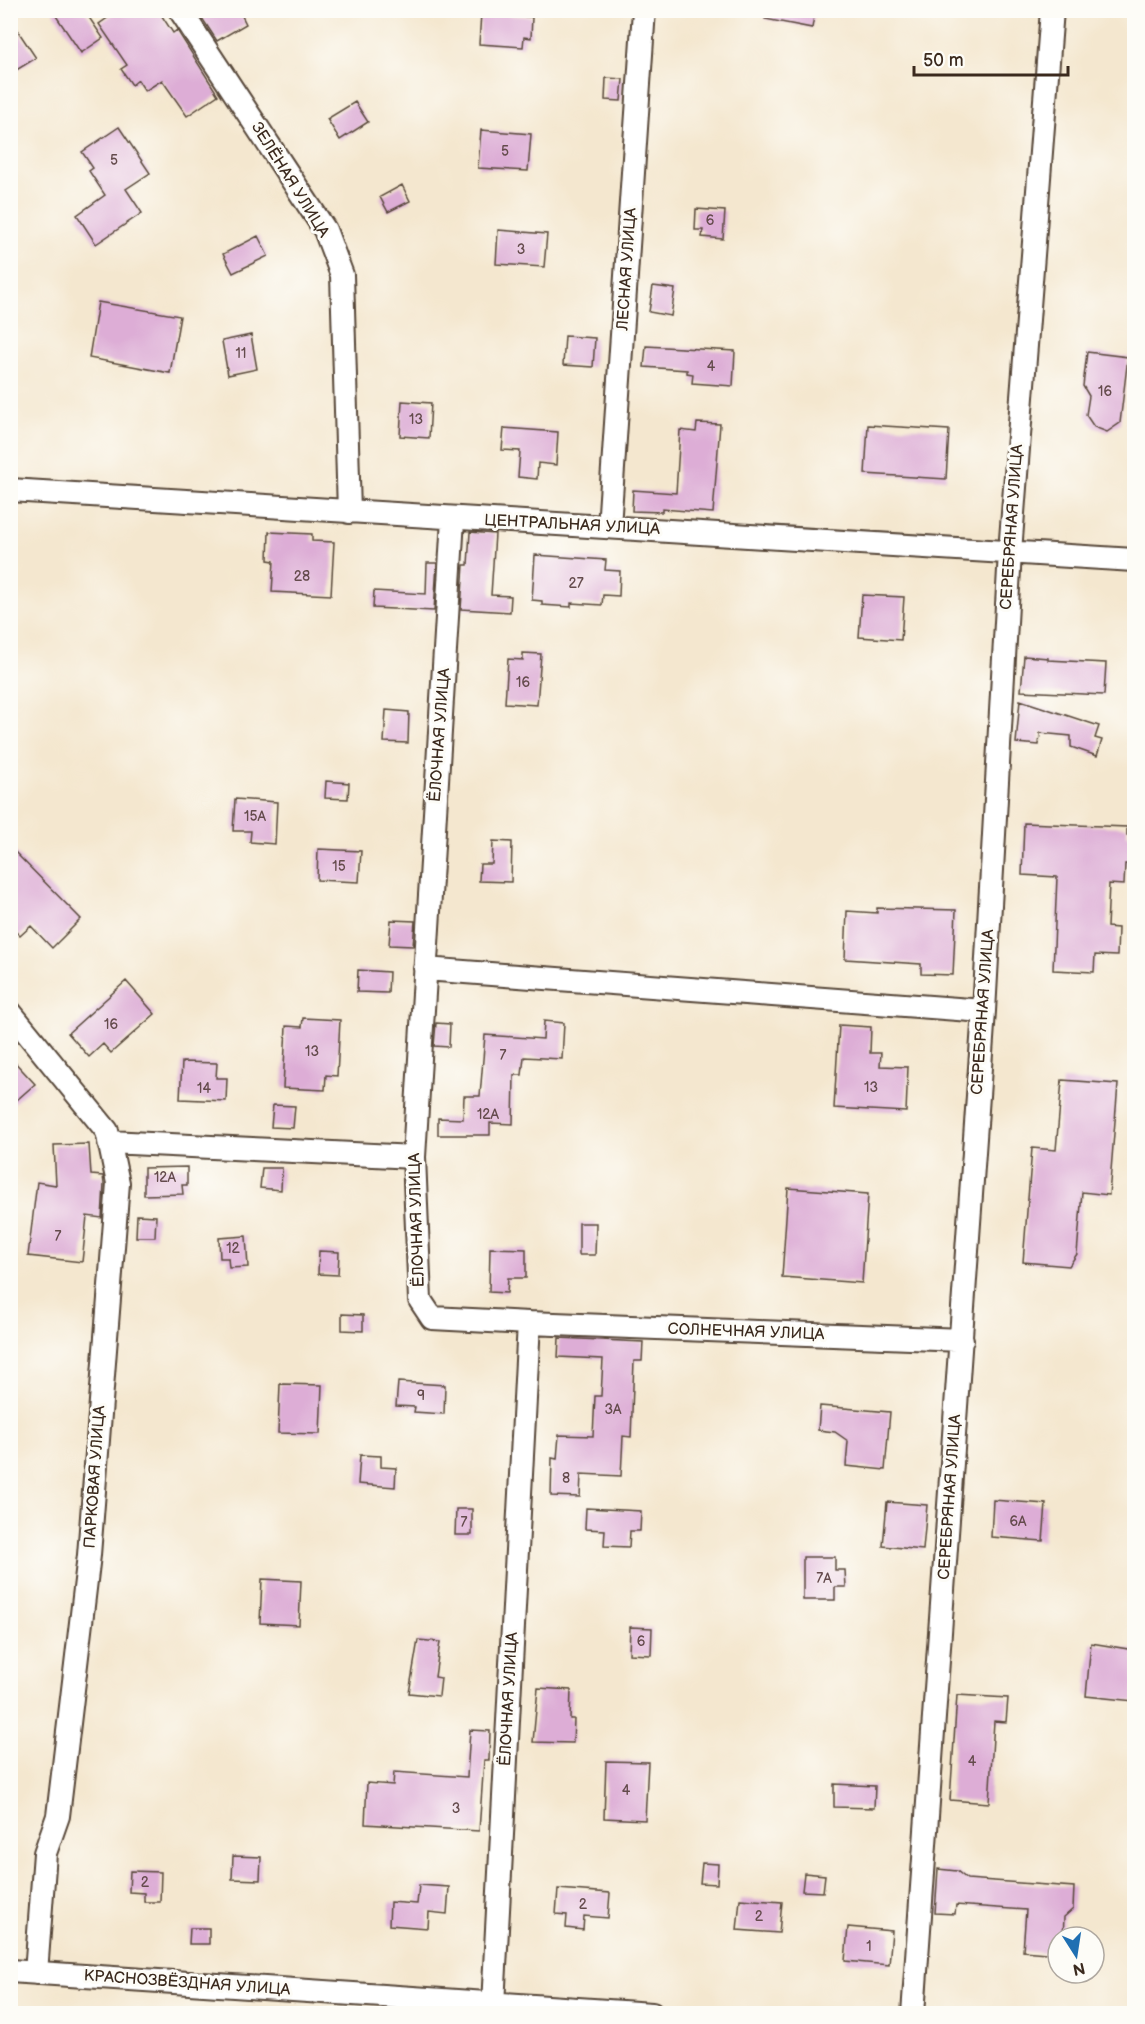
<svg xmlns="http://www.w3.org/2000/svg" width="1145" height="2024" viewBox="0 0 1145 2024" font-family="'Balsamiq Sans',sans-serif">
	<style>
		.building { fill: #ddadd6 }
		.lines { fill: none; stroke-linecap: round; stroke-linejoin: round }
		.minor-casing { stroke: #574639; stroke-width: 26 }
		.minor { stroke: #fff; stroke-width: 22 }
		.labels { text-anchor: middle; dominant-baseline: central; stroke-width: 6; stroke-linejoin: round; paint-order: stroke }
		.number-label { font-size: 14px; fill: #644b4c }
		.street-label { font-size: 16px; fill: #3b2a1e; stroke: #fdfcf7 }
	</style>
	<rect width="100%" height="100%" fill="#fdfcf7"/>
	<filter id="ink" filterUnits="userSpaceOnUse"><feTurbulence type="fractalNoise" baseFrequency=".0167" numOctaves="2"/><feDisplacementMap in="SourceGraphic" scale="12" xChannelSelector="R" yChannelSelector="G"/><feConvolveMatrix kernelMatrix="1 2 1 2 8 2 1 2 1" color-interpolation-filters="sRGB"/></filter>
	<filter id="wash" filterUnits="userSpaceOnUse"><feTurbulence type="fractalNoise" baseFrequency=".008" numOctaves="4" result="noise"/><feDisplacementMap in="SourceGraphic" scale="24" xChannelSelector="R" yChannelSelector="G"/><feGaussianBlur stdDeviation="1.35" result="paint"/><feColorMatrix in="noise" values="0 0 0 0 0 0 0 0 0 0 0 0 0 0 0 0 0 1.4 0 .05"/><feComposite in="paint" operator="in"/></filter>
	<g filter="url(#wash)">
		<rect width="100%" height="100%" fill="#f4e7cf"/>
		<g id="blocks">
			<!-- building -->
			<path class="building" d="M52,10h32l19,28 -22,15z
				M119,10h39l15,23 4,-3 41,65 -31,21 -25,-36 -17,11 -7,-11 -6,5 -11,-16 6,-4 -28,-41z
				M206,10h33l7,14 -29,17 -17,-26z
				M765,10h50l-3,18 -47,-9z
				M481,13l51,4 -1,21 -7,-1 -1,10 -44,-3z
				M10,19l26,39 -26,16z
				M606,78l17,1 -2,22 -16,-1z
				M355,102l13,20 -28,18 -13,-21z
				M119,127l31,46 -24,16 16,24 -46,31 -19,-29 28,-20 -16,-24 4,-3 -11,-16z
				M481,130l50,4 -3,37 -50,-3z
				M402,185l8,16 -22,11 -8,-15z
				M696,209l29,2 -2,28 -21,-2 1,-7h-8z
				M498,230l49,4 -3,33 -48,-3z
				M258,236l10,20 -35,17 -10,-19z
				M653,286l22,3 -4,27 -22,-4z
				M98,302l82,14 -10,57 -81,-15z
				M251,335l6,34 -29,6 -6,-34z
				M565,336l30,2 -2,29 -30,-2z
				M646,346l89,5 -2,35 -41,-3 1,-9 -6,-1v-3l-43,-3z
				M1087,352l41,5 -8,66 -13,9 -13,-5 -8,-12 3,-19 -6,-10z
				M402,401l29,2 -2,35 -29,-2z
				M697,423l23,1 -7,89 -51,-4v3l-30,-1 1,-21 43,3 4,-63 16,2z
				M868,425l81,5 -3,49 -81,-5z
				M504,428l54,4 -2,33 -18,-2 -1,16 -19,-2 2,-26 -18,-1z
				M269,532l43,2v7l22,1 -3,53 -59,-3 2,-31 -6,-1z
				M470,532l25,2 -4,61 20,1 -1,16 -49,-3 3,-44h4z
				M535,555l71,5 -1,10 15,1 -1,25 -16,-1 -1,10 -31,-2v4l-29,-2v-4l-10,-1z
				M427,563h10l-3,48 -61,-3 1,-17 52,3z
				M862,595l42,2 -3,43 -42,-3z
				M523,653l18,1 -4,51 -32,-2 3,-44 15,1z
				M1024,656l24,2v2l58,3 -2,32 -83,-4z
				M1020,700l79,26 -4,12 7,2 -5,16 -26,-9v-11l-31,-3 -1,12 -23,-2z
				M386,710l23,2 -1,31 -24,-1z
				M326,781l23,2 -1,16 -23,-1z
				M235,799l42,3 -2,42 -25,-2 1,-11h-18z
				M1024,823l103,4v8h7l-1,29h-8l-1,21 -15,-1 -2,43 11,1 -1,28 -22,-1 -1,17 -41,-2 4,-93 -35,-2z
				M493,841l19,1 -1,40 -32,-1 1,-17h12z
				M10,847l71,72 -29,29 -21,-22 -11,10 -10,-10z
				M318,849l43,2 -2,31 -42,-2z
				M877,908l79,2 -3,65 -32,-1v-10l-76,-5 2,-48 30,2z
				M391,920l24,1 -2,25 -24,-1z
				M358,970l31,2 -1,21 -31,-1z
				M126,981l29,33 -44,39 -8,-9 -14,13 -21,-24z
				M303,1018l37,2 -3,56 -11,-1 -1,15 -42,-2 3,-62 16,1z
				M544,1021l20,2 -2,36 -38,-2 -2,18h-8l-1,49 -23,-1v12h-52v-17l25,1 1,-23h16l5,-61 58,4z
				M436,1023l14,1 -1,23 -15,-1z
				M839,1025l32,2 -1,26h11l-1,13 28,1 -2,45 -72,-4z
				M10,1057l25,27 -25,22z
				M182,1062l35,1 -1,15h11l-1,23 -46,-2z
				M1062,1080l56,4 -9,111 -27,-3 -5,62 -8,12 -46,-4 9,-114 24,2z
				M273,1105l22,1 -2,22 -22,-1z
				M89,1144l2,31 12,1 1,8 -2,34 -15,-2 -5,46 -54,-6 9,-74 19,3 -2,-40z
				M187,1167v18h-5l1,9 -39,1v-27z
				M262,1168h20l-1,22 -21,-2z
				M788,1188l80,6 -6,89 -80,-6z
				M137,1215l19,1 -1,21h-19z
				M579,1223h17l-1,32h-16z
				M246,1236l2,31 -19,1 -1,-10h-8l-1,-20z
				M490,1248l36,1v29h-18l-1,15 -18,-1z
				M319,1251l20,1 -1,23 -20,-1z
				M342,1314l21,1v16l-21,-1z
				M559,1338l84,4 -1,19h-8l-3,76 -8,-1 -2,40 -40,-2 -1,23 -29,-1 1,-38 5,1 2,-24 34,1 2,-40h6l2,-37 -45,-2z
				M398,1382l47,3 -1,29 -30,-2 1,-5 -19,-1z
				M280,1384l42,1 -2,49 -42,-1z
				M820,1406l70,6 -5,58 -39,-4 2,-25 -13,-9 -17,-2z
				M360,1455l21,1v11l15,1 -1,19 -37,-3z
				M993,1500l53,4 -3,37 -52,-4z
				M887,1502l40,3 -4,45 -40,-4z
				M586,1508l55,3 -1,20h-10l-1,16 -25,-1 1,-16 -20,-1z
				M456,1509h16v26h-17z
				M803,1557h32v13h10l1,17h-11v13h-32z
				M262,1579l39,2 -2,44 -39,-2z
				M630,1627l22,1 -1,27 -22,-1z
				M418,1640l22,2 -5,35 6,1 -2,18 -30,-3z
				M1091,1643l43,7v51l-48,-5z
				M538,1688l33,2 -1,29h4l-1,24 -40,-1z
				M957,1695l51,3 -2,24 -12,-1 -5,82 -39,-3z
				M470,1730l20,1 -1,29h-5l-5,71 -114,-7 2,-41 26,2 1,-13 73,5z
				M606,1761l42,1 -3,58 -41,-2z
				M834,1784l41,2 -1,22 -40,-1z
				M233,1856l28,1 -1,23 -28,-1z
				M702,1863l16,1 -1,20 -17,-1z
				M938,1869l19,2 10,8 107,8 -1,22 -9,8 -1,20h-5v17l-35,-3 3,-41 -70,-5 -1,9 -20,-1z
				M130,1871l31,1 -1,30h-16v-9l-15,-1z
				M804,1873l21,2 -2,17 -21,-1z
				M419,1885l30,2 -2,27 -18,-2 -1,16 -39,-3 1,-23 27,2z
				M558,1889l52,4 -2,25 -24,-2 -1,14 -17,-2 1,-13 -11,-1z
				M740,1899l42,3 -3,31 -42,-3z
				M848,1927l44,4 -3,34 -44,-4z
				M190,1928h19v16h-20z"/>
		</g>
	</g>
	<g filter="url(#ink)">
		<use href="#blocks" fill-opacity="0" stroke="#574639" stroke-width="1.5"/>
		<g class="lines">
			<defs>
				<path id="minor" d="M180,10l145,220 17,45 7,237
					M10,490l1124,70
					M453,519l-39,638 6,143 12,18 97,5 -36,682
					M609,527l35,-517
					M425,969l559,42
					M10,1012l97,119 11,52 -29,372 -31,261 -13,37 -9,120
					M109,1142l305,15
					M529,1323l433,17
					M10,1971l642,43
					M913,2014l71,-1003 26,-459 42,-542"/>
			</defs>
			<!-- minor casing -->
			<use href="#minor" class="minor-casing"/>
			<!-- minor -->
			<use href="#minor" class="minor"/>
		</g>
	</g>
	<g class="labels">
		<!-- number labels -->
		<g class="number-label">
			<text x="505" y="151">5</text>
			<text x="114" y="160">5</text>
			<text x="710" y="220">6</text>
			<text x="521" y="249">3</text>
			<text x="241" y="353">11</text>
			<text x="711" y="366">4</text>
			<text x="1105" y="391">16</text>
			<text x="416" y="419">13</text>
			<text x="302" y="576">28</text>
			<text x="576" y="583">27</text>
			<text x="523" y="682">16</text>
			<text x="255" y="816">15А</text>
			<text x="339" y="866">15</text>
			<text x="111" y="1024">16</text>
			<text x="312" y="1051">13</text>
			<text x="503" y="1055">7</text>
			<text x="871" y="1087">13</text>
			<text x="204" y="1088">14</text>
			<text x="488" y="1114">12А</text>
			<text x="165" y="1177">12А</text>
			<text x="58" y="1236">7</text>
			<text x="233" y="1248">12</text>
			<text x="421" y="1395">9</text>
			<text x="613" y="1409">3А</text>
			<text x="566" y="1478">8</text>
			<text x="1018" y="1521">6А</text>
			<text x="464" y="1522">7</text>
			<text x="824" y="1578">7А</text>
			<text x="641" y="1641">6</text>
			<text x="972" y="1761">4</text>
			<text x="626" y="1790">4</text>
			<text x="456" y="1808">3</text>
			<text x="145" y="1882">2</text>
			<text x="583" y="1904">2</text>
			<text x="759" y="1916">2</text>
			<text x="869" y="1946">1</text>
		</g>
		<!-- street labels -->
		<g class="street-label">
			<text transform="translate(290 180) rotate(58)">ЗЕЛЁНАЯ УЛИЦА</text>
			<text transform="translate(627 269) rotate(-86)">ЛЕСНАЯ УЛИЦА</text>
			<text transform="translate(572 525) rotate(3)">ЦЕНТРАЛЬНАЯ УЛИЦА</text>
			<text transform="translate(1012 527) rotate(-86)">СЕРЕБРЯНАЯ УЛИЦА</text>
			<text transform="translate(440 735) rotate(-86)">ЁЛОЧНАЯ УЛИЦА</text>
			<text transform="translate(983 1012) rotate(-86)">СЕРЕБРЯНАЯ УЛИЦА</text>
			<text transform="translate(417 1220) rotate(-92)">ЁЛОЧНАЯ УЛИЦА</text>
			<text transform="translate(746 1332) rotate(2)">СОЛНЕЧНАЯ УЛИЦА</text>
			<text transform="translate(95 1477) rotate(-86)">ПАРКОВАЯ УЛИЦА</text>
			<text transform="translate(950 1497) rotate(-86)">СЕРЕБРЯНАЯ УЛИЦА</text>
			<text transform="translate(509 1699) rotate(-87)">ЁЛОЧНАЯ УЛИЦА</text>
			<text transform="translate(187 1983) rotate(4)">КРАСНОЗВЁЗДНАЯ УЛИЦА</text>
		</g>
	</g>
	<!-- margin -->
	<rect width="1145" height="2024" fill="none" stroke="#fdfcf7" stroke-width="36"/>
	<!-- north arrow -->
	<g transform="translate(1076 1955) rotate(168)"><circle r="28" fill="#fdfcf7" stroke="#afa8a0" stroke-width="1.5"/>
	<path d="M0-4.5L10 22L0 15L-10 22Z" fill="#1f6fb2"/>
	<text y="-9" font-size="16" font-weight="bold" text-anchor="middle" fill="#3b2a1e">N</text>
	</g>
	<!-- scale -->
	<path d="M914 66v9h154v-9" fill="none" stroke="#3b2a1e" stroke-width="3"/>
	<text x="923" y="66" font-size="18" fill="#3b2a1e" stroke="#fdfcf7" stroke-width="4.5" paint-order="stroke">50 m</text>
</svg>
